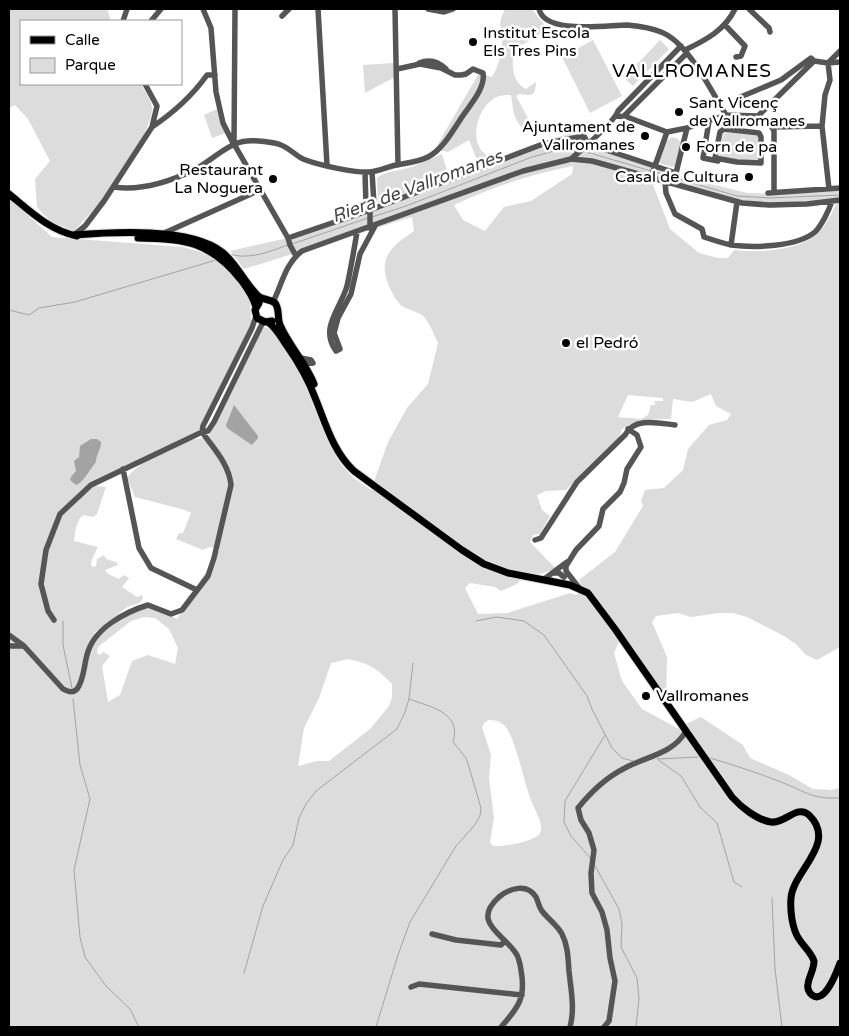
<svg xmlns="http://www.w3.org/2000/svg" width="849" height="1036" viewBox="0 0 849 1036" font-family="'Varela Round',sans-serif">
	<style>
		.green { fill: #dcdcdc; fill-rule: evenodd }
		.water { fill: #a3a3a3 }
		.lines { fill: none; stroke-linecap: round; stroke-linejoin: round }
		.stream { stroke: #a3a3a3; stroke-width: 1 }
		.major-casing { stroke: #dbdbdb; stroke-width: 9 }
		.minor { stroke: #555; stroke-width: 5.5 }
		.major { stroke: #000; stroke-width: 7 }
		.poi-dot { fill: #000; stroke: #fff; stroke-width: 2 }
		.labels { text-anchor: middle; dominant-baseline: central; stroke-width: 5; stroke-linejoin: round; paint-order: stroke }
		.poi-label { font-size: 16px; fill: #000; stroke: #fff; text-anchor: start }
		.water-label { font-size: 18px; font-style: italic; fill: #444; stroke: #fff }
		.quarter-label { font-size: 19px; letter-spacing: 1px; fill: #000; stroke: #fff }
	</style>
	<rect width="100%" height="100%" fill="#fff"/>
	<!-- green -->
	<path class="green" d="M9,9h98l4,12h-90v63h120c4,8 10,15 11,24 2,18 -37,76 -49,91 -9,11 -19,21 -29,32l-24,-10 -13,-14 -2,-28 15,-18 -22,-42 -13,-14 -6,3z
		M505,9h27l13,17c-13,23 -38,11 -31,48 2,7 6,12 12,15l10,-7c-1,16 -4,13 -17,12l-3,2 13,24 1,6 -2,2h-6c-11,-15 -8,-18 -11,-33 -4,0 -8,0 -12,1 -24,8 -35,58 -3,62 4,1 10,-3 14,-5 22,-9 44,-15 66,-21l2,12 121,37 48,12 39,1 54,-5v458l-23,13 -11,-5 -10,-11 -12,-8 -37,-19 -14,-4h-14l-28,4 -13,-4 -22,3 -4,6 15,35 -1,40 -44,-62 -8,18 8,28 20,28 35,19 24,-11 42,28 7,13 39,17 24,14 18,1 9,-2v239h-831v-829l43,39 131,10 24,7 28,22 15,26 1,17 2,4 -50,103 -4,4 -57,28 -46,28 10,1 -9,27 -4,3 -10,-2c-7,6 -8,18 -9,26l24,6 -6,12 -1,6 2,2 3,-1 1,-7 7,-4 2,4 10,3 2,3 -13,5 3,4 11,5 5,-4 5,3 -7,9 15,10 5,-2 1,4 -4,4 -12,4 -33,26 5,3c13,-9 31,-28 48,-29 10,0 22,8 30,12l43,-70 -11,-2 -6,3 -27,-11 3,-6h4l8,-20 -6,-3 -50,-13 -8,-19c12,-17 41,-29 60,-37 8,-3 15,-1 22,-6l52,-105 3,-3c30,8 54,100 70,125 3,7 8,14 13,19 6,8 16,13 24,19l17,-48 19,-34 21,-24 10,-41c-4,-8 -9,-22 -15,-27 -6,-5 -15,-6 -21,-10 -6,-5 -10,-13 -13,-20 -12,-29 3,-40 25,-55l-2,-14 -168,52 -14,-18 53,-12 82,-26 116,-43 -12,-30 -21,12 -13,-3 44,-76 13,4c9,-15 10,-29 11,-46 -6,-7 -1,-14 2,-22zM573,166l-1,8 -41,27 -27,6 -19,24 -22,-11 -9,-15c38,-18 77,-31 119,-39zM652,182h7l111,26 66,-4c-4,9 -9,20 -16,27 -19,20 -60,22 -86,19l-6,8h-10l-19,-5 -29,-24zM711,394l5,12 15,8 -4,6 -18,5 -21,24 -5,21 -19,18 -19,2 -4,11 2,5 -28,46 -36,28 2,5 -4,10 -7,-2 -63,20 -29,1 -13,-26 5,-5 25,4 6,4 16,-7 9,-11 14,1 16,-5 -26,-27 3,-7 7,-1 10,-18 -8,-6 -5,-15 9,-4 20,-1 53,-52 3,-9c15,-9 31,-10 49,-10l2,-20 19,3zM628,395l35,3v3h-8v4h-4l-3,10 -7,4 -23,-2zM144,617l11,1 14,11 9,19 -3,16 -27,-9 -16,6 -12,34 -12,7 -6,-36 8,-10 -7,-4 -3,3 -3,-2 1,-6 33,-26zM348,659c23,5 28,9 44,25v13l-3,9 -19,23 -41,32h-12l-19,5 6,-38 15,-30 12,-35zM489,720c5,0 11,1 15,5 13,13 20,63 30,82 3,7 10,19 6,26 -5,9 -38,14 -47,13l-3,-4 4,-24 -5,-40 2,-23 -9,-28 3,-5z
		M593,40l29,56 -32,17 -28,-56z
		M660,40l9,9 -36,37 -9,-8z
		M394,63l1,14 -30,16 -2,-28z
		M217,109l9,24 -14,5 -8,-23z
		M726,132l32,4v24h-21l-18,-4 4,-21z
		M672,137l6,2 3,5 -5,21 -3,2 -12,-3 -2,-3 7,-20z
		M442,154l7,23 -71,27 -1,-26c8,-7 21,-7 31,-10 11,-3 23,-10 34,-14z"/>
	<!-- water -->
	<path class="water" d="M234,405l24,31v2l-6,7 -25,-17 -1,-3z
		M91,439h6l4,3c0,8 -5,12 -5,20 -6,7 -13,21 -20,23l-6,-5 1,-3 5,-6 -2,-10 5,-4 1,-11z"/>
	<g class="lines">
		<!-- stream -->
		<path class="stream" d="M583,151l68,20
			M655,172l82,24 33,2 70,-3
			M372,217l34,-11 126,-49 22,-6h22
			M292,244l76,-26
			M229,255c6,-1 10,2 16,1 15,0 28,-6 43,-11
			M9,310l20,5 10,-7 36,-6 141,-42
			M63,621v24l9,43
			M476,621l20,-4 15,2 13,2 20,14 43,61 5,13 20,39 10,10 11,3
			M73,699l7,66 10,34 -16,71 6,67 5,20 21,29 24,23 9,18
			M710,758c24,7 48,15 71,24 26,10 29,17 59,16
			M657,759l24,17 19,31 17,16 17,59 8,5
			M658,759l40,-2
			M591,859l-20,-23 -7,-14 1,-21 40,-66
			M594,864l25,45 3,15 -1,23 16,31 2,21 -3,28
			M772,898l3,71 7,58
			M244,973l19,-67 20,-46 10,-15 6,-27 7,-14 10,-13 81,-62 8,-17 4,-13 4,-36
			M376,1027l22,-72 12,-33 46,-76 18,-20 6,-10 1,-8 -12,-41 -3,-9 -13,-16c9,-30 -23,-35 -44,-43"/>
		<defs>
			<path id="major" d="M9,194c22,18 40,36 68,42
				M73,235c39,-3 117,-8 149,17 15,12 22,30 36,44 5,4 12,3 17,7 5,6 2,15 5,22 9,21 26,38 34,59
				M138,238c46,0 73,4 103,42 6,8 12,16 15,27
				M259,303l-4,7 2,8 8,4 7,-1
				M268,322c8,6 13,15 19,24 12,17 22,35 29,54 10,25 18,53 38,71l108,79 22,14 24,9 62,12 18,8 27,36 117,168c9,10 25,23 39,25 14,2 26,-18 38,-7 29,28 -16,56 -18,83 -1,12 1,31 8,41 5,8 12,13 15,22 0,9 -5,15 -6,23 -1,4 1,9 4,11 13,10 25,-24 28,-32"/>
		</defs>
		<!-- major casing -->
		<use href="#major" class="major-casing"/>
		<!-- minor -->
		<path class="minor" d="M203,9l8,19 5,64 7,31 10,20
			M235,9l-1,135 54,94 2,7 6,11
			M318,9l9,156
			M395,9l3,156
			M428,9l16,3 9,-3
			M539,9c6,26 68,16 88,16 10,1 25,3 34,7 27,10 50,59 65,83
			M749,9l20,19 1,4
			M282,16l7,-7
			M123,21l4,-12
			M151,21l10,-12
			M725,25l20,21 -4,10 -5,1
			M685,50c21,-10 40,-20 50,-41
			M419,63c10,-4 19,-2 27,6
			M738,98l43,-18 30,-22 3,3
			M758,116l14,11
			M623,117l64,-64
			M709,121l-6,37 15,3
			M152,127c21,-14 40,-31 55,-52h8
			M772,127l2,4v61
			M772,127l50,-1
			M687,128l39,-13 32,1 56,-55 14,2 12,-1
			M724,129l35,4 2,4v26l-24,-1 -22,-4 5,-26z
			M571,159c10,-9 43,-36 47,-48l63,-65
			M365,172l1,34 4,4
			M651,177l16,-45
			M665,182l1,11 9,21 27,15 2,8c9,3 18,6 27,8 23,3 66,2 84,-13 7,-7 14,-22 17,-31
			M114,187c26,4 57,-6 80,-17 16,-8 35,-28 53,-29 7,-1 27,1 34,4 8,3 14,10 22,14 15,6 51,14 67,13 9,-1 17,-5 26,-7 10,-2 22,-3 32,-8 14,-7 24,-25 32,-37 8,-13 26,-31 23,-47l-10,-4 -7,5 -5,1h-6l-14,-7 -21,-4 -23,5
			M829,189l-7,-63 3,-31 5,-15 -2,-17 12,-12
			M768,193l72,-5
			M370,228v-18l4,-6 -2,-32
			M357,232c-3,18 -6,36 -10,54 -6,22 -28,42 -11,65l4,-2 -6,-16 4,-15 13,-24 9,-40 15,-28
			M162,234l98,-44
			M74,235l11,-9 19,-25 48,-74 5,-21 -12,-22
			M288,238l82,-28 173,-66 41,-8 4,8 88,29 11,-45 -20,4 -40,-15 -11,-1
			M731,245l6,-43
			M273,302c9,-18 12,-38 29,-51l221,-80 48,-12 21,2 150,42 27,2 38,-1 33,-4
			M256,316l-4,12 -49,98 -1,6 6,-1 6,-9 49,-100
			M301,358l10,2 2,3
			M300,364l13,-1
			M123,469l16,79 12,20 46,22
			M535,540l6,-2 36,-56 48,-47c9,-18 33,-12 50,-10
			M553,573h6l5,4
			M543,580l24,-18
			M580,589l-14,-18v-5l10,-16 23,-24 4,-17 17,-17 4,-9 3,-14 14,-22 -4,-12 -9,-6
			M9,635l15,11
			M9,646h15l39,43c5,2 9,5 14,0 7,-9 7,-24 10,-34 6,-26 38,-43 61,-50l23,9 11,-4 26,-34 6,-18 17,-73c-2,-21 -17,-36 -29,-53l-111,53 -31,29 -14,36 -5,34 7,27 6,9
			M432,934l24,6 45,5 4,-4
			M411,987l8,-3 103,11
			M501,1027c18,-20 25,-30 20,-57 -1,-7 -2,-13 -6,-18 -12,-18 -44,-30 -16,-55 11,-9 28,-14 37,0 2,4 3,10 6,14 6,8 15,14 20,23 6,12 6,24 7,37 2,20 6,37 1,56
			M604,1027l5,-6 6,-40 -5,-23 -3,-28 -5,-18 -10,-19 -1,-20 3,-23 -5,-17 -8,-13 -3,-12c12,-15 29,-31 47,-40 22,-12 48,-14 61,-37"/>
		<!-- major -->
		<use href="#major" class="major"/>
	</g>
	<!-- markers -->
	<g class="poi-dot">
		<circle cx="473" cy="42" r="5"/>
		<circle cx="679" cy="112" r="5"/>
		<circle cx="645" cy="136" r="5"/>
		<circle cx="686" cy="147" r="5"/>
		<circle cx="749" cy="177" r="5"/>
		<circle cx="273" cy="179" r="5"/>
		<circle cx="566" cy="343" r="5"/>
		<circle cx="646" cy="696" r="5"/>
	</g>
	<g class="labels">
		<!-- poi labels -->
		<g class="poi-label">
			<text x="483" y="33">Institut Escola<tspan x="483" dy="18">Els Tres Pins</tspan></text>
			<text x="689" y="103">Sant Vicenç<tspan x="689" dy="18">de Vallromanes</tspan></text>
			<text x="635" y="127" text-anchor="end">Ajuntament de<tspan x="635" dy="18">Vallromanes</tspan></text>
			<text x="696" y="147">Forn de pa</text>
			<text x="263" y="170" text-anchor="end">Restaurant<tspan x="263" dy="18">La Noguera</tspan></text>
			<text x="739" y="177" text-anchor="end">Casal de Cultura</text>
			<text x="576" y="343">el Pedró</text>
			<text x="656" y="696">Vallromanes</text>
		</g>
		<!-- water labels -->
		<g class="water-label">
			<text transform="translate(417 186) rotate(-20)">Riera de Vallromanes</text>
		</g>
		<!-- quarter labels -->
		<g class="quarter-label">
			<text x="692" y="71">VALLROMANES</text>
		</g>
	</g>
	<!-- border -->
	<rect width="849" height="1036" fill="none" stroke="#000000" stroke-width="20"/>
	<!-- legend -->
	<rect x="20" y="20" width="162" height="65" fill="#ffffff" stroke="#999999"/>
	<rect x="30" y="36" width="25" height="8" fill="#000000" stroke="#999999"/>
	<text x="65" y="45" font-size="15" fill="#000000">Calle</text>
	<rect x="30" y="58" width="25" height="15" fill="#dcdcdc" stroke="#999999"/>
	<text x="65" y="70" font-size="15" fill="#000000">Parque</text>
</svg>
